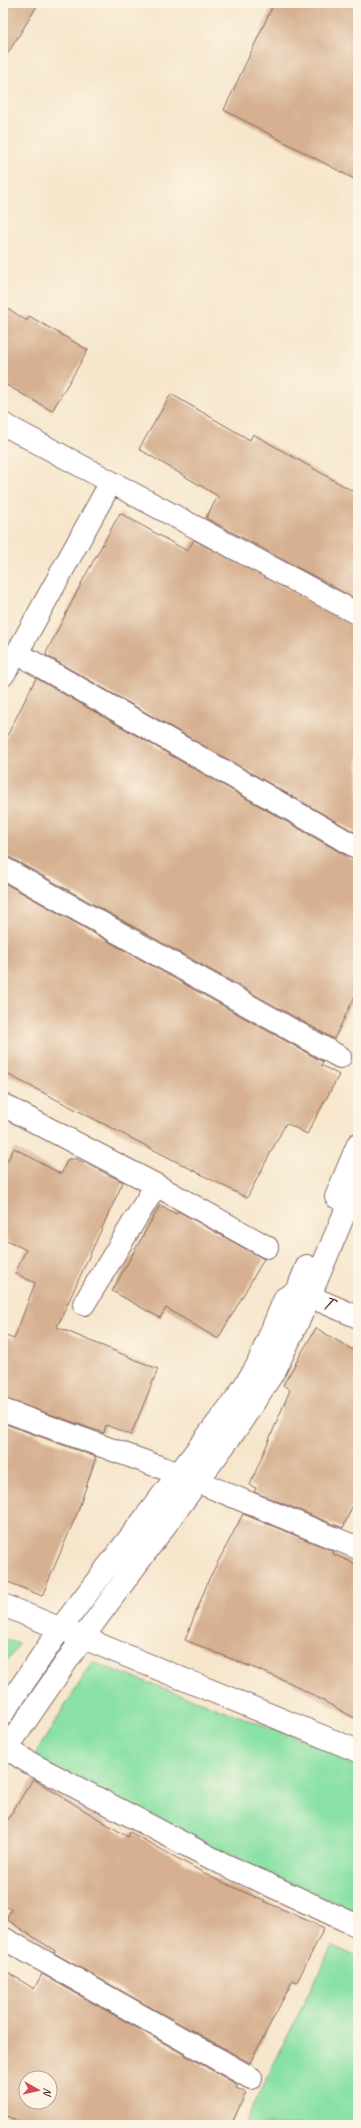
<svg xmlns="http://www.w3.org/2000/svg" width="361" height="2128" viewBox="0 0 361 2128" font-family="Caveat,sans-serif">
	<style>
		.green { fill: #89e1a5; stroke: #6a8068 }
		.building { fill: #d6b090; fill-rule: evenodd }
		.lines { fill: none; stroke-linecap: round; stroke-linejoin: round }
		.minor-casing { stroke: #866563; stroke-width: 24 }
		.minor { stroke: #fff; stroke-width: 22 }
		.labels { text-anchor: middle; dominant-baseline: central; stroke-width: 3; stroke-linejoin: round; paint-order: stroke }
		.street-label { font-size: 20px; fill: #4a1f2b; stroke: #fcf5e5 }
	</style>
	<rect width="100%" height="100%" fill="#fcf5e5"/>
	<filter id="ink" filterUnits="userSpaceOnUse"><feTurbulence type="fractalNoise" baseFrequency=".025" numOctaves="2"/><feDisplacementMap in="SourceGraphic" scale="8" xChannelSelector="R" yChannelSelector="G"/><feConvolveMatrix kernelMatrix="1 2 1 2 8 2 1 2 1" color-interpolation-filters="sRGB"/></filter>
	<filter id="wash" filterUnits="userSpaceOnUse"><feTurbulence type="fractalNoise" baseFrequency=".012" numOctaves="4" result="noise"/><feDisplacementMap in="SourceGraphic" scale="16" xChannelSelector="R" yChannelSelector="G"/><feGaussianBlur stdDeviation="0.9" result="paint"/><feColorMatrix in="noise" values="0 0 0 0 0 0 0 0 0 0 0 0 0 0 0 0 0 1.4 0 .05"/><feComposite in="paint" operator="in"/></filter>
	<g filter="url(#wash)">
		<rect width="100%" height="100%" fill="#f6e6cc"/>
		<!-- green -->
		<path class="green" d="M3,1638l16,6 -16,23z
			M92,1662l266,98v163l-328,-160z
			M332,1946l26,11v152l-7,16h-107z"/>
		<g id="blocks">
			<!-- building -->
			<path class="building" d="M3,3h36l-36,58z
				M274,3h84v178l-134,-71z
				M3,305l24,16 2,-5 59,34 -36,61 -49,-28z
				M171,394l79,46 3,-6 105,60v106l-152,-82 12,-22 -79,-47z
				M120,513l67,38 7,-11 164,86v208l-311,-178 -1,-3 38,-75z
				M36,678l316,181 6,1v130l-24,49 -325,-182 -6,-1v-112z
				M3,882l320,180 -2,3 18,10 -32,59 -21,-11 -39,75 -244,-126z
				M14,1148l47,26 7,-15h9l46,23 -66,145 101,42 -27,66 -25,-10 -2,8 -101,-35v-63l11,4 21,-56 -20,-10 11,-23 -23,-12v-69z
				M160,1205l16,9 2,-3 86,48 -46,80 -52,-31 -6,10 -48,-27z
				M316,1328l42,25v140l-15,35 -89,-36 2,-4 -6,-3 40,-95 -7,-5z
				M3,1423l93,34 -18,54 -36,85 -39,-16z
				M243,1514l91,37 -1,3 25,11v155l-67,-37 -106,-43 24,-61z
				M33,1779l95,58 2,-5 83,46 111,50 -27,54 -4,-2 -43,83 -196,-110 1,-2 -49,-32 5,-9 -8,-6v-77z
				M3,1969l31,20 8,-15 196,111 -2,3 10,5 -15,32h-207l-21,-11zM26,2078h24v24h-24z"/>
		</g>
	</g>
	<g filter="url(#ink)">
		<use href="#blocks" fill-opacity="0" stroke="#866563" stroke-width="1"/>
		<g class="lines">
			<defs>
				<path id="minor" d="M3,424l108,58
					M17,653l341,195
					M3,675l14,-22 94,-171 247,132
					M3,868l337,189
					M3,1105l153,80 111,62
					M336,1197l22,-53
					M297,1291l61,26
					M84,1304l72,-119
					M3,1410l176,64 179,74
					M3,1605l355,146
					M3,1713l57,-84 178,-233 19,-30 28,-68 12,-7 10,-25
					M3,1746l27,17 187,98 141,65
					M3,1754l81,-118 153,-208 38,-58 35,-74 48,-115
					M3,1938l248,140"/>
			</defs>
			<!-- minor casing -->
			<use href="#minor" class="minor-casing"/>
			<!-- minor -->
			<use href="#minor" class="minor"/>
		</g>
	</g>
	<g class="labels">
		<!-- street labels -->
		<g class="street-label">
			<text transform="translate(328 1303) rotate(24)">T</text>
		</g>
	</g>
	<!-- margin -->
	<rect width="361" height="2128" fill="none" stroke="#fcf5e5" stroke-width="16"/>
	<!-- north arrow -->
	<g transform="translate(38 2090) rotate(98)"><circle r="19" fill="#fcf5e5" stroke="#b59f9b"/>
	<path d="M0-3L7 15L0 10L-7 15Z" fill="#d1495b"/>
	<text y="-6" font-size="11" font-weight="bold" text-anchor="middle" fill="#4a1f2b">N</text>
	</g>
</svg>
